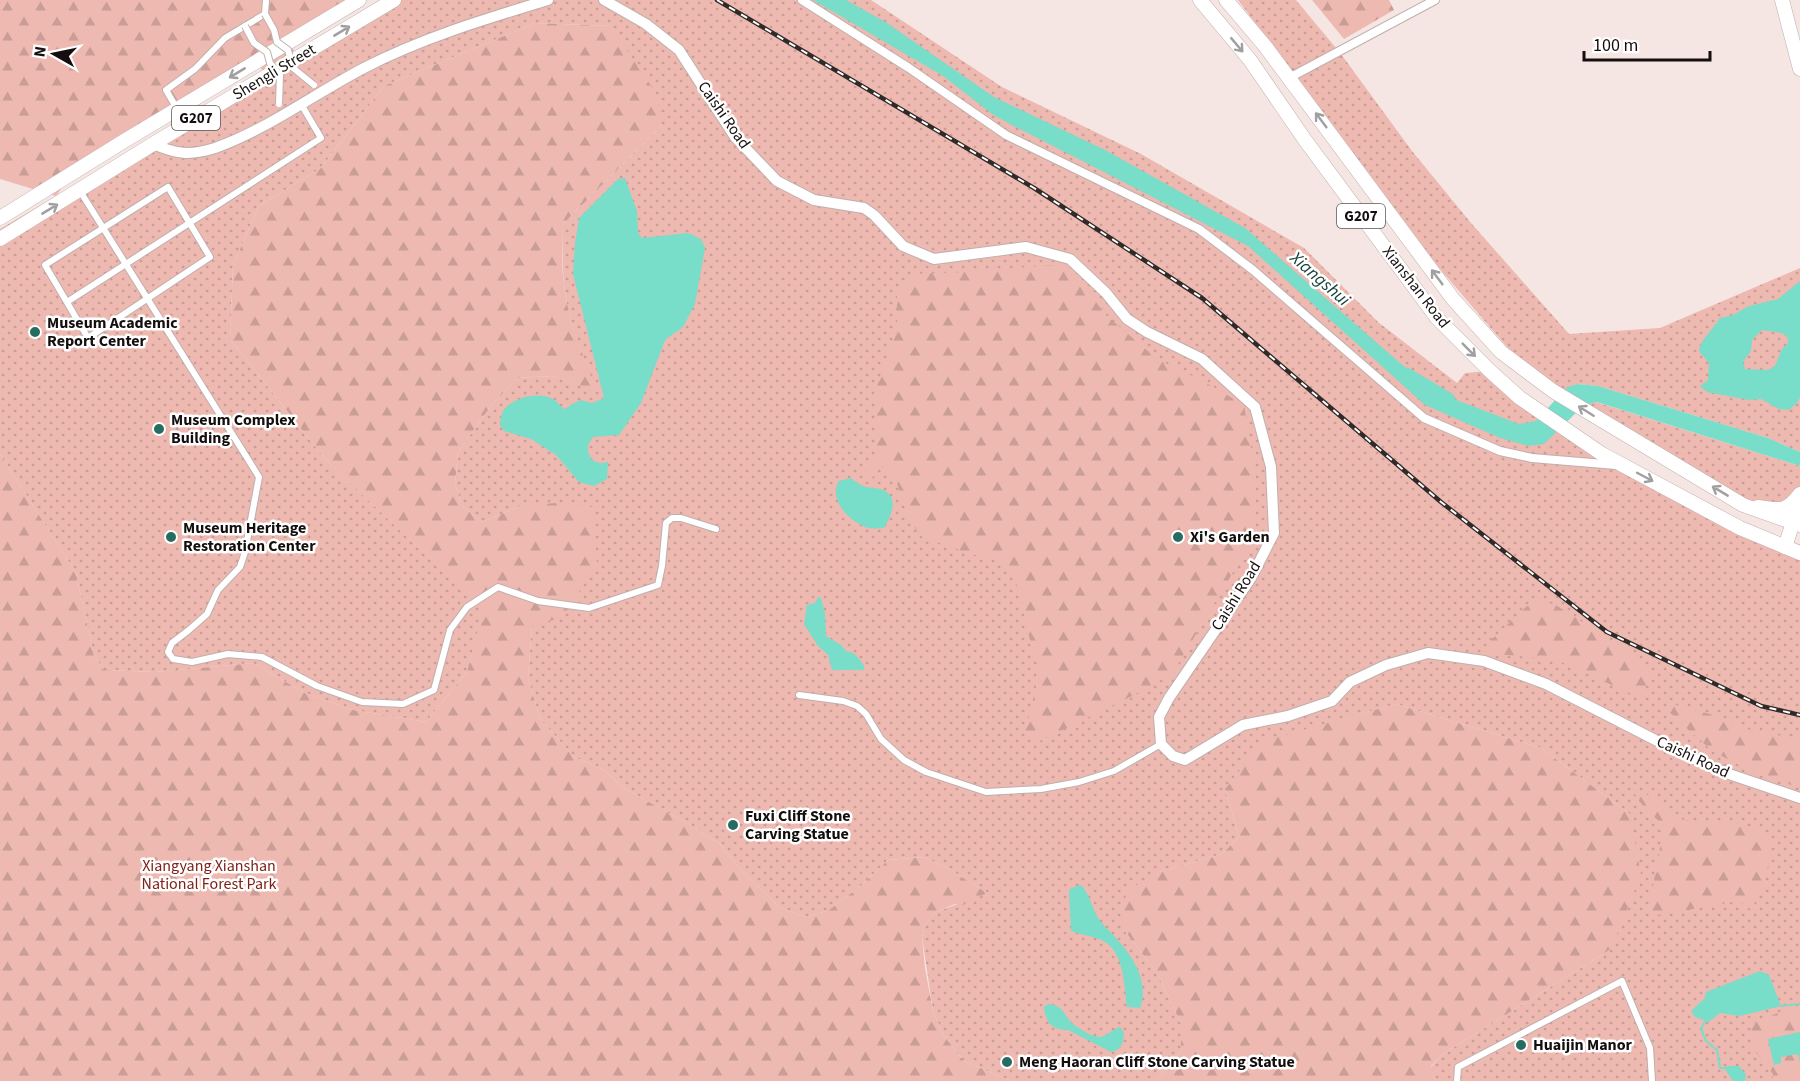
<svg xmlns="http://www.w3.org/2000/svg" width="1800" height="1081" viewBox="0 0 1800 1081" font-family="'Source Sans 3',sans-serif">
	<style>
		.grass { fill: url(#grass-dots) }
		.forest { fill: url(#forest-firs) }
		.water { fill: #78ddc9; fill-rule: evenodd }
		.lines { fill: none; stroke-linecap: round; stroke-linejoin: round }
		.stream { stroke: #78ddc9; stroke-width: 2 }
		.river { stroke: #78ddc9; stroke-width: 15 }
		.pedestrian-casing { stroke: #bfb0ae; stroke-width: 8 }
		.minor-casing { stroke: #bfb0ae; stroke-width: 10 }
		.tertiary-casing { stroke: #bfb0ae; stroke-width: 12 }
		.primary-casing { stroke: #bfb0ae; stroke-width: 15 }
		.trunk-casing { stroke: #bfb0ae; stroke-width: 15 }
		.pedestrian { stroke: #fff; stroke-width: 6 }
		.minor { stroke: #fff; stroke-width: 8 }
		.tertiary { stroke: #fff; stroke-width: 10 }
		.primary { stroke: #fff; stroke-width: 14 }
		.trunk { stroke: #fff; stroke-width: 14 }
		.rail-casing { stroke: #302a28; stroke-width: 4.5 }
		.rail { stroke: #fff; stroke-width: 2; stroke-dasharray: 7; stroke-linecap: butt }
		.pedestrian-bridge-casing { stroke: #bfb0ae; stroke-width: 8; stroke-linecap: butt }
		.pedestrian-bridge { stroke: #fff; stroke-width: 6 }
		.oneway { stroke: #a19f9f }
		.poi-dot { fill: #276c60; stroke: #fff; stroke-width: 2 }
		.labels { text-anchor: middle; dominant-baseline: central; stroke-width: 5; stroke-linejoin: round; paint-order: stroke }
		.shield { fill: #fff; stroke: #5a5756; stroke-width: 1.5 }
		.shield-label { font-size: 15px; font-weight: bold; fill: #140f0e }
		.street-label { font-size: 16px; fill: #140f0e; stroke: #fff }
		.poi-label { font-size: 16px; font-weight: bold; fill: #140f0e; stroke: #fff; text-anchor: start }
		.park-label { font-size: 16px; fill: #7f2118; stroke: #fff }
		.water-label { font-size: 18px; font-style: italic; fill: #16443b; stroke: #fff }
	</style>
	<defs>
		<pattern id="grass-dots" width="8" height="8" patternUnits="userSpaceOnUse" patternTransform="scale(1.5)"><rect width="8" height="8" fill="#edb9b0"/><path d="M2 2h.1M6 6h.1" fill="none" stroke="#ca9e96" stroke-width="1.8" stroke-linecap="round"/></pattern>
		<pattern id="forest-firs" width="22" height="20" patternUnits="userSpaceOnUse" patternTransform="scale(1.5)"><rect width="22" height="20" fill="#edb9b0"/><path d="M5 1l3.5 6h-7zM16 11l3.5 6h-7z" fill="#ca9e96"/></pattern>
	</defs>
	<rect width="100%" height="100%" fill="#f5e6e3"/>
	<!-- grass -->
	<path class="grass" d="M394,0h477l131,87 139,67 163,94 74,74 79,61 8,-10 25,-2 112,83 198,99v528h-365l-4,-14 12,-13 168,-105 19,-135 -89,-66 -145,-44 -133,38 -38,47 14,48 -17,17 -63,18 -35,58 33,43 24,50v28l-25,30h-145l-47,-20 -20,-25 -11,-25 -11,-74 3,-13 11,-12 51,-19 -38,-24 -25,-12 -36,3 -25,24 -34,26 -22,7 -27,-9 -43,-42 -18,-23 -35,-22 -59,-32 -21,-19 -30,-13 -34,-38 -12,-41 4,-52 -11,-120 -39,16 -20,-16 -7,-22 3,-32 33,-46 26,-28 35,-2 44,14c-14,-34 -28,-69 -32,-106 -2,-20 -1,-41 -1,-60l99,-99 -51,-99 -76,-3 -151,63 -63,82 -62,38 -26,59 -3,74 96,121 158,150 -17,62 -41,50 -73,-12 -48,-17 -52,-30 -98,9 -51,-2 -10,-14 -18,-83 -76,-119v-225l56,-33 24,-5 186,-115 -19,-33 32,-18 19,32z
		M1238,0h58l45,54 71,97 59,72 98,111 91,-6 140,-60v184l-32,-14 -170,-52 -20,-2 -14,7 -57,-44 -67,-78z
		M1596,402l204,64v35l-7,21 -50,-17 -159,-100z"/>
	<!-- forest -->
	<path class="forest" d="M0,0h359l-286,173 -17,23 -56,-17z
		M1312,0h77l5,10 -50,29z
		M535,23l76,3 45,67 6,32 -99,99c0,20 -2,41 1,60 4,38 19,72 33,107l-45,-15 -35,2 -26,28 -33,46 -3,32 7,22 20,16 39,-16 35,-3 37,4 4,56 -34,54 -31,9 -4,52 12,41 34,38 30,13 21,19 59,32 35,22 18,23 43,42 27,9 22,-7 34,-26 25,-24 36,-3 25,12 38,24 -24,12 -8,-1 -19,8 -11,12 -3,13 3,31 8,43 11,25 20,25 47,20h-1011v-627l76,119 18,83 10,14 51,2 98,-9 52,30 48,17 73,12 41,-50 16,-62 -157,-150 -96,-121 3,-74 26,-59 62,-38 63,-82z
		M1066,264l40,51 51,44 46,22 41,24 12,72v57l-84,140 -38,21 -94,46 -15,-9 11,-45 1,-25 -11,-35 -6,-36 -9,-16 -19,-16 -21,-5 -49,-17 -13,-17 -15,-46 -13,-7 -11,13 -6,-6 11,-18 3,-23 -4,-39 23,-63v-40l12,-17 58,-2z
		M1535,601l19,3 90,57 6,12 -7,23 -9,-1 -77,-35 -69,-7 2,-12 36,-34z
		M1396,704l145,44 89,66 11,61 -30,74 -168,105 -12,12 4,15h-279l25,-30v-28l-24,-50 -33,-43 -2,-24 6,-16 31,-18 63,-18 17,-17 -14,-48 38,-48z
		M1676,705l41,11 36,15 47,8v49l-54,-19 -35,-19 -43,-39z
		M1633,790c19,0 32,26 52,30 27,6 66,-3 86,19 -1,21 -6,54 -21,70l-11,-8 -87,15 -4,-4 16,-86c-11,-11 -25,-21 -31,-36z
		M1787,1009l13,2v70h-28l1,-7 -21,-27 -1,-23z"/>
	<!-- water -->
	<path class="water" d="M813,0h33l41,23 107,74 111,53 140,78 170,148 10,12 94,36 17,-3 31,-34 11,-3 20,2 170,52 32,14v14l-203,-64 -13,3 -40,39 -15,2 -29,-8 -75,-33 -177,-159 -240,-123 -16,-9 -49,-38z
		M625,178l12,33 1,22 4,5 46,-5 13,6 4,9 -10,56 -12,23 -18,13 -24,63 -22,32 -26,2 -5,8c-1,13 7,21 20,17l-1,17 -13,7 -15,-4 -23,-27 -25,-16 -27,-8 -4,-6c0,-5 1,-10 3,-14 10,-14 35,-20 50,-12 4,2 7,7 11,10l16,-9 12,3 12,-5 -31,-124 2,-31 4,-25 39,-39z
		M1800,281v116l-3,6 -8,7 -10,-1 -18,-10 -12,1 -42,-8 -7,-6 8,-6 1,-17 -10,-12c1,-11 15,-23 21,-33l13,-3 16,-9 29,-7zM1762,330l20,3 6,5v5l-6,6 -7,17 -7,4 -23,-1 -2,-7 8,-11 1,-11z
		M851,478c4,3 8,7 13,8 5,3 13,1 19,4 17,7 8,26 1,38 -4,0 -10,1 -15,0 -18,-4 -42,-29 -30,-47z
		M818,597l3,1 4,15 1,23 15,9 5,6c10,1 13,8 18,15v4h-32l-4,-15 -10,-9 -14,-22 3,-19 8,-2z
		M1081,885c7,6 12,24 17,33 5,7 11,12 16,18 18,19 36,45 26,72l-13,-1c-3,-20 -2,-55 -24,-66 -9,-5 -22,-6 -32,-10l-2,-40 2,-3z
		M1760,971l9,4 12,31 -41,10 -20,-3 -11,9 -14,-5 -4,-6 14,-13 1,-6z
		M1048,1004c16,1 15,11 25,20 5,4 19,13 26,13 7,0 14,-8 21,-10l4,6c-1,10 -2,17 -13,19l-43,-22c-16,0 -23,-8 -24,-23z
		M1800,1032v31l-2,-9 -17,3v6l-7,2 -6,-26z
		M1729,1066h10l7,9 -1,6h-12l-9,-13z"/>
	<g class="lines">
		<!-- stream -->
		<path class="stream" d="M1781,1006l19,-2
			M1705,1021l-4,8 5,12 11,9 3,18h5"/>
		<!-- river -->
		<path class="river" d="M1406,375l42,25"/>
		<defs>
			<path id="pedestrian" d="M177,109l-11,-19 29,-21 30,-31 40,-24 1,-14
				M168,187l42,70 -122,81 -43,-73z
				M80,191l179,286 -14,75 -5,15 -22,23 -11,24 -18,16 -17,13 -4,9 5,7 19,3 36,-8 34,3 55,29 45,16 41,2 31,-14 16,-60 17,-23 31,-20 40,14 51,7 69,-23 4,-19 4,-43 6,-5h9l35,11
				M67,302l254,-164 -20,-34 -2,1
				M799,695l44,6 14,5 9,8 15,25 23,21 22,12 60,20 55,-3 38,-7 35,-11 47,-27
				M1457,1081l1,-14 164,-86 28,67 2,33"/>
			<path id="minor" d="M802,0l107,68 97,67 193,94 54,41 171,148 76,33 32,7 84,7
				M1289,78l146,-78"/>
			<path id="tertiary" d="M604,0l42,24 33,26 56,87 42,44 37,19 50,8 10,7 29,31 31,13 92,-12 44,12 36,34 21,26 20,13 55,27 53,48 16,60 3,66 -23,45 -82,120 -10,19 2,27 12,12 12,4 58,-35 45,-9 44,-15 18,-19 36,-17 42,-12 56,8 62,23 125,64 55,25 74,25
				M153,144c23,10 37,12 62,4 53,-19 99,-54 149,-80 58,-30 121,-49 184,-68"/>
			<path id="primary" d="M1782,0l18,69
				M1758,507c21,3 28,6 42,-13
				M1785,547l15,-46"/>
			<path id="trunk" d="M1200,0l50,60 55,80 132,178 53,53 30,27 82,56 138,74 60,25
				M1226,0l39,46 188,253 48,53 52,39 190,114 57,20
				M0,218l124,-77 235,-141
				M0,239l153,-95 241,-144"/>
		</defs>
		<!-- pedestrian casing -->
		<use href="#pedestrian" class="pedestrian-casing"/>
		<!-- minor casing -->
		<use href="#minor" class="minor-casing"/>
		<!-- tertiary casing -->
		<use href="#tertiary" class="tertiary-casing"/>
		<!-- primary casing -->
		<use href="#primary" class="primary-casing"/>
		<!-- trunk casing -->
		<use href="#trunk" class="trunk-casing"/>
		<!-- pedestrian -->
		<use href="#pedestrian" class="pedestrian"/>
		<!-- minor -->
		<use href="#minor" class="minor"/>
		<!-- tertiary -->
		<use href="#tertiary" class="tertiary"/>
		<!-- primary -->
		<use href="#primary" class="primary"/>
		<!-- trunk -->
		<use href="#trunk" class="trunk"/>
		<defs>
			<path id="rail" d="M717,0l317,188 168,110 239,204 166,130 154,74 39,9"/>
		</defs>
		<!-- rail casing -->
		<use href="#rail" class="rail-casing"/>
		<!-- rail -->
		<use href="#rail" class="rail"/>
		<defs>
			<path id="pedestrian-bridge" d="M265,14l9,16 3,12 11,8 5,18 21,17
				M245,26l9,17 13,9 3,11 10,12 -1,29"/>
		</defs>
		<!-- pedestrian-bridge casing -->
		<use href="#pedestrian-bridge" class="pedestrian-bridge-casing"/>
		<!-- pedestrian-bridge -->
		<use href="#pedestrian-bridge" class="pedestrian-bridge"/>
	</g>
	<!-- one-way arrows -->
	<defs><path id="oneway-shaft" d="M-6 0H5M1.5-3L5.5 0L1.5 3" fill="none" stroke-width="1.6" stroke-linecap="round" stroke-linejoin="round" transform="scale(1.5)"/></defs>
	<g class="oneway">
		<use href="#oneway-shaft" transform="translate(342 31) rotate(-31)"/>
		<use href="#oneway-shaft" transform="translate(1237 45) rotate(50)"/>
		<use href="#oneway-shaft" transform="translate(237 73) rotate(149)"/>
		<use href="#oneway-shaft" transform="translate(1321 120) rotate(-127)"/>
		<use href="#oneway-shaft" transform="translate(50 209) rotate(-31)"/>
		<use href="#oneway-shaft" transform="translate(1437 277) rotate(-127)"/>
		<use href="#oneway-shaft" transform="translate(1469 350) rotate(45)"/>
		<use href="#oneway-shaft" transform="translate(1586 411) rotate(-148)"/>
		<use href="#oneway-shaft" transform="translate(1645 477) rotate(28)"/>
		<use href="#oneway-shaft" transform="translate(1720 491) rotate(-149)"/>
	</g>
	<!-- markers -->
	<g class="poi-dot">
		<circle cx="35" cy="332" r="6"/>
		<circle cx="159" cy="429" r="6"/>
		<circle cx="171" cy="537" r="6"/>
		<circle cx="1178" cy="537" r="6"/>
		<circle cx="733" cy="825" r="6"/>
		<circle cx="1521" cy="1045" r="6"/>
		<circle cx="1007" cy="1062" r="6"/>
	</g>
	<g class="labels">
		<!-- shield labels -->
		<g class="shield">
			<rect x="172" y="106" width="48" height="24" rx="4.5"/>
			<rect x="1337" y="204" width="48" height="24" rx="4.5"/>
		</g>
		<g class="shield-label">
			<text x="196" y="118">G207</text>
			<text x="1361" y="216">G207</text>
		</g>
		<!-- street labels -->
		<g class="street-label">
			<text transform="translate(274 72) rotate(-31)">Shengli Street</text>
			<text transform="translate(724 115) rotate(55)">Caishi Road</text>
			<text transform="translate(1416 287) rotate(52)">Xianshan Road</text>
			<text transform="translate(1236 596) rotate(-58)">Caishi Road</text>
			<text transform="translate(1693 757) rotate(25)">Caishi Road</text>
		</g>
		<!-- poi labels -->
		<g class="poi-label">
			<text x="47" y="323">Museum Academic<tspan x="47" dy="18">Report Center</tspan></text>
			<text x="171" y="420">Museum Complex<tspan x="171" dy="18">Building</tspan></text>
			<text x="183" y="528">Museum Heritage<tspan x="183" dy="18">Restoration Center</tspan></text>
			<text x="1190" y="537">Xi's Garden</text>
			<text x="745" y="816">Fuxi Cliff Stone<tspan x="745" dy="18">Carving Statue</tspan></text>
			<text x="1533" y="1045">Huaijin Manor</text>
			<text x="1019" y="1062">Meng Haoran Cliff Stone Carving Statue</text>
		</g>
		<!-- park labels -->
		<g class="park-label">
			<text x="209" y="866">Xiangyang Xianshan<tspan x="209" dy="18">National Forest Park</tspan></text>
		</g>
		<!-- water labels -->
		<g class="water-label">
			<text transform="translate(1320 279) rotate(41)">Xiangshui</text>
		</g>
	</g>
	<!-- north arrow -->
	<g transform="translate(54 54) rotate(279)" stroke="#ffffff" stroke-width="4.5" paint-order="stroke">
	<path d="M0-4.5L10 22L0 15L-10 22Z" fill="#140f0e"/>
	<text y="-9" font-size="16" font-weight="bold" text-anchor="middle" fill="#140f0e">N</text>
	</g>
	<!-- scale -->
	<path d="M1584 51v9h126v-9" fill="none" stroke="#140f0e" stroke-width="3"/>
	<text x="1593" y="51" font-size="18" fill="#140f0e" stroke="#ffffff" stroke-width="4.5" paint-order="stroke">100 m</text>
</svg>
